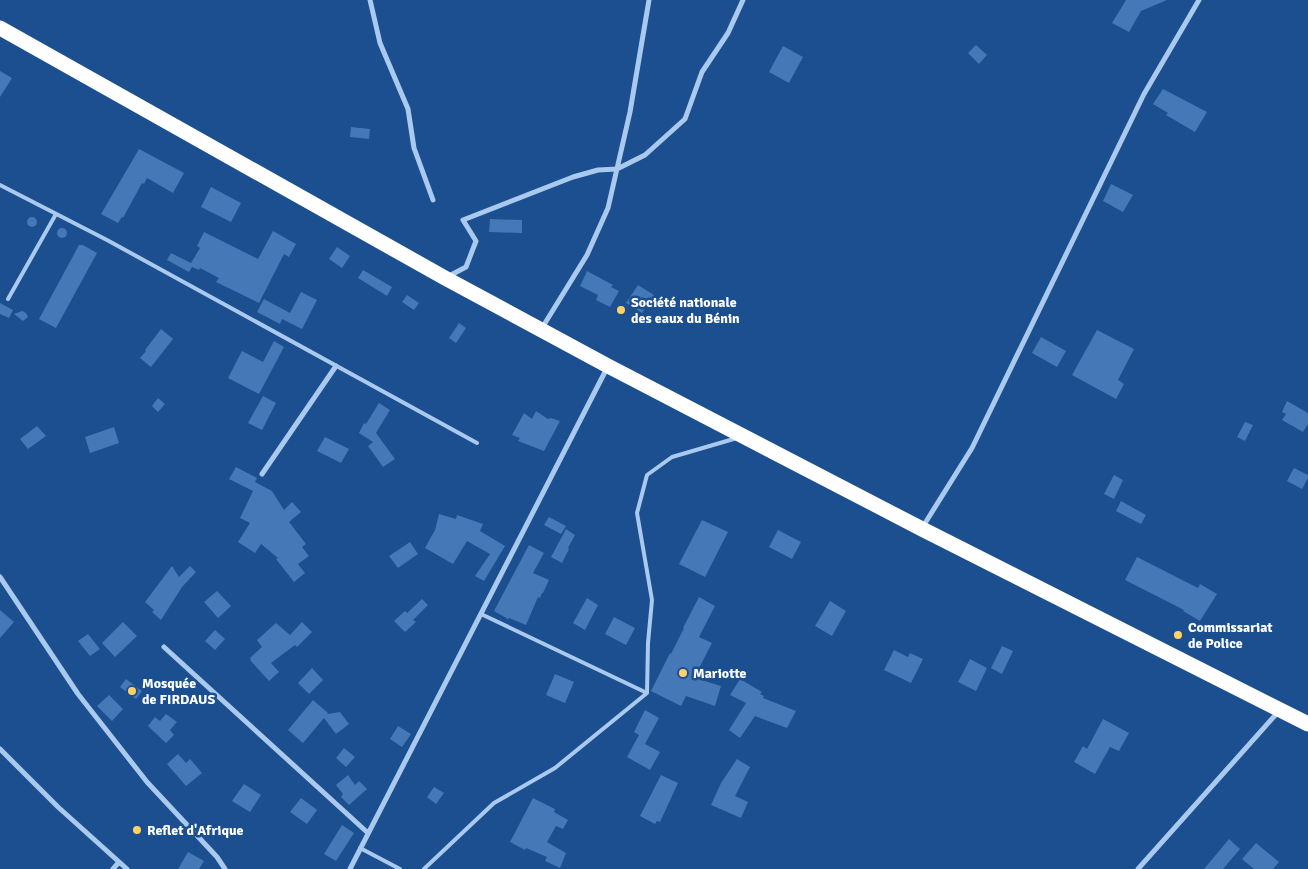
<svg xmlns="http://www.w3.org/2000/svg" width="1308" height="869" viewBox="0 0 1308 869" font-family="Signika,sans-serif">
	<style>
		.building { fill: #4478b7 }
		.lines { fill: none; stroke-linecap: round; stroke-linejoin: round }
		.lane { stroke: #a9c9ee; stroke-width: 4 }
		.street { stroke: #a9c9ee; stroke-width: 5 }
		.highway { stroke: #fff; stroke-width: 15 }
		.poi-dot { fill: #ffd166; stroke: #1b4f8f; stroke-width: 2 }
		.labels { text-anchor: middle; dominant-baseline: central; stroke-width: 5; stroke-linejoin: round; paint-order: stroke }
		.poi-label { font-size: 14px; font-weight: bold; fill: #fff; stroke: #1b4f8f; text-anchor: start }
	</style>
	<rect width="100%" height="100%" fill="#1b4f8f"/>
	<!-- building -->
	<path class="building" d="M1126,0h41l-26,11 -12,21 -17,-9z
		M976,45l11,10 -8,9 -11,-11z
		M783,46l20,11 -14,26 -20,-11z
		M0,71l12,7 -12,19z
		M1163,89l44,23 -12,20 -29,-17 2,-2 -15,-9z
		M351,127l19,2 -1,10 -19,-2z
		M139,149l45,24 -11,20 -26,-15 -3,6 -2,-1 -19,35 -1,-1 -4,6 -17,-9z
		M1111,184l22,11 -10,17 -20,-11z
		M211,187l30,16 -10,19 -30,-15z
		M27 222a5 5 0 1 1 10 0a5 5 0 1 1-10 0Z
		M490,219l32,1v13l-33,-1z
		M57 233a5 5 0 1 1 10 0a5 5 0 1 1-10 0Z
		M273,231l23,13 -7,13 -5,-3 -25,49 -43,-21 3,-4 -19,-10 -1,2 -7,-3 -3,5 -22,-12 4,-7 20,10 9,-15 -3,-2 7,-14 54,27z
		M79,245h4l14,8 -41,75 -17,-9z
		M337,247l13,9 -8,12 -13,-9z
		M363,270l29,17 -5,9 -29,-18z
		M587,271l26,14 -2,2 8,4 -9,16 -14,-7 2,-5 -18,-9z
		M638,285l16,10 -12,18 -16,-10z
		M301,292l16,8 -15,29 -20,-10 -2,5 -23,-12 7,-13 26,14z
		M407,295l12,8 -5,7 -12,-8z
		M0,303l13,7 -4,8 -9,-4z
		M22,311l4,2 2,4 -5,4 -9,-7z
		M459,323l7,5 -10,15 -7,-5z
		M161,329l12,10 -22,28 -11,-9 6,-7 -1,-1z
		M1097,330l37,19 -16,31 6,4 -8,15 -44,-24z
		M1041,337l25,14 -9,16 -25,-14z
		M274,341l10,6 -25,47 -31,-16 14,-27 21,11z
		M263,396l13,7 -14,27 -14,-7z
		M158,398l7,6 -7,8 -6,-6z
		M1287,401l21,12v11l-5,8 -21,-12 4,-6 -4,-2z
		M379,403l11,7 -14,23 19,26 -12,8 -15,-21 5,-4 -14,-9 5,-10 2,1z
		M536,411l12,8 3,-1 9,3 -16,30 -26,-10 2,-3 -8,-3 12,-22 8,6z
		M1245,422l8,3 -8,16 -8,-4z
		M37,426l9,10 -18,13 -8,-10z
		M114,427l5,16 -29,10 -5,-16z
		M325,437l24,12 -8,14 -24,-12z
		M236,467l21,11 -2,4 17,9 12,19 8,-8 9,10 -12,10 17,22 -4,3 7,9 -11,8 7,9 -11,9 -18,-23 2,-1 -17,-14 -6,9 -17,-11 12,-19 -10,-5 13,-27 -24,-12z
		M1294,468l14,7v3l-6,11 -15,-8z
		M1114,475l9,5 -9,19 -10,-5z
		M1121,501l25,14 -5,9 -25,-13z
		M439,514l17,5 1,-4 26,9 -3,7 25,15 -21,35 -9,-5 15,-22 -23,-13 -14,23 -28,-16 10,-18z
		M549,517l17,9 -5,8 -17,-9z
		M702,520l26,12 -23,45 -26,-13z
		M566,529l9,6 -7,13 1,1 -7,14 -11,-6z
		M778,530l23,12 -9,17 -23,-12z
		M410,542l8,12 -20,14 -9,-12z
		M529,545l15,8 -11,20 16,7 -6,13h-1l-2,5 -2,-1 -12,28 -17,-7 -1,1 -14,-8z
		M1137,557l61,31 2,-4 17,10 -17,27 -17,-10 1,-1 -59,-30z
		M172,566l7,11 11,-11 6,6 -14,15 -21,33 -9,-8 2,-2 -9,-8z
		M217,591l14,15 -13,12 -14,-16z
		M699,597l16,9 -16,31 13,6 -16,31h1l-2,4 26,8 -6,20 -29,-10 -5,10 -30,-15 19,-38 1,1 13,-26h-1z
		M587,598l11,7 -13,25 -12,-7z
		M422,599l6,6 -15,15 3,2 -11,10 -11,-11 11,-10 2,2z
		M830,601l16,10 -14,25 -17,-10z
		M0,610l14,12 -14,16z
		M614,617l21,11 -9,17 -21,-11z
		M123,622l14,14 -22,21 -13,-14z
		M302,622l10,10 -15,15 -2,-2 -24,18 8,9 -10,9 -19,-21 1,-1 -1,-1 12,-11 -5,-7 19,-17 14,12z
		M215,630l10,9 -10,11 -10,-9z
		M88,634l12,15 -10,7 -12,-15z
		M1002,646l11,5 -11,23 -11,-6z
		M894,650l14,7 2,-4 13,6 -12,24 -27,-13z
		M970,659l17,9 -11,23 -18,-9z
		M312,668l11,12 -14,14 -11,-11z
		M555,674l19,8 -9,21 -19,-8z
		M126,679l16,12 -6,8 -16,-12z
		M740,679l22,13 -2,2 4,2 -1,2 33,13 -9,17 -32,-12 -15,22 -11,-8 17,-27 -16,-8z
		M109,695l14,14 -11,12 -15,-15z
		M313,700l15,13 -1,1 13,-2 9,12 -13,10 -12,-16 -21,25 -15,-13z
		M645,710l14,8 -14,26 15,8 -10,18 -23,-13 12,-22 -5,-3z
		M166,714l11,8 -7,8 4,5 -8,8 -18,-17 7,-9 5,4z
		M1103,719l26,14 -10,18 -9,-4 -15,27 -21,-12 9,-16 4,3z
		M398,726l13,8 -9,13 -12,-8z
		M344,748l11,9 -9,10 -10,-9z
		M178,754l8,9 4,-4 12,14 -16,13 -19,-22z
		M737,759l13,8 -15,29 13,6 -7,16 -30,-13 10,-22z
		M348,775l7,10 4,-4 8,8 -18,16 -8,-8 2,-3 -7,-9z
		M661,775l17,8 -18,39 -3,-1 -2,3 -15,-8z
		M244,784l17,11 -11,17 -18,-11z
		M434,787l10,6 -8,11 -9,-7z
		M301,798l16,12 -10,14 -17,-12z
		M533,798l22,11 -1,3 14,8 -5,9 -7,-3 -9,16 19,11 -6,15 -15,-7 2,-4 -21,-9 -1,2 -15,-8z
		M342,825l12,8 -18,28 -12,-7z
		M1229,839l11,10 -17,20h-19z
		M1256,843l23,19 -6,7h-19l-12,-10z
		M188,852l16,9 -5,8h-21z"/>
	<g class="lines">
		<!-- lane -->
		<path class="lane" d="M0,185l107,55 370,203
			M8,299l48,-85
			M481,614l166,79
			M360,848l40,21
			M424,869l70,-66 61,-35 92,-75 1,-50 4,-43 -15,-87 10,-38 25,-18 65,-19"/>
		<!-- street -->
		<path class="street" d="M370,0l10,43 28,66 6,39 19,52
			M447,277l19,-10 10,-26 -13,-21 110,-43 25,-7 19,-1 28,-14 40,-36 17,-47 26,-39 15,-33
			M542,328l45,-73 21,-47 22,-96 19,-112
			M262,474l74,-108
			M922,528l50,-80 172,-354 55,-94
			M0,577l78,117 69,88 70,75 8,12
			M164,647l204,186
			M0,749l58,58 69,62
			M113,869l6,-7
			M350,869l257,-501
			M1138,869l141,-158"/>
		<!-- highway -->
		<path class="highway" d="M0,28l445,250 163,88 314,163 386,195"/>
	</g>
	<!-- markers -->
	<g class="poi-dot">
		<circle cx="621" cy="310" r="5"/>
		<circle cx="1178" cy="635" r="5"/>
		<circle cx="683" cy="673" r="5"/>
		<circle cx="132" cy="691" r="5"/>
		<circle cx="137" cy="830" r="5"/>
	</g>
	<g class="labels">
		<!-- poi labels -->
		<g class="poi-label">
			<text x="631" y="302">Société nationale<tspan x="631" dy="16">des eaux du Bénin</tspan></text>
			<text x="1188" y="627">Commissariat<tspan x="1188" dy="16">de Police</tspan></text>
			<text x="693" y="673">Mariotte</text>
			<text x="142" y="683">Mosquée<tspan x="142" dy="16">de FIRDAUS</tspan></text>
			<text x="147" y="830">Reflet d'Afrique</text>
		</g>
	</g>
</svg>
